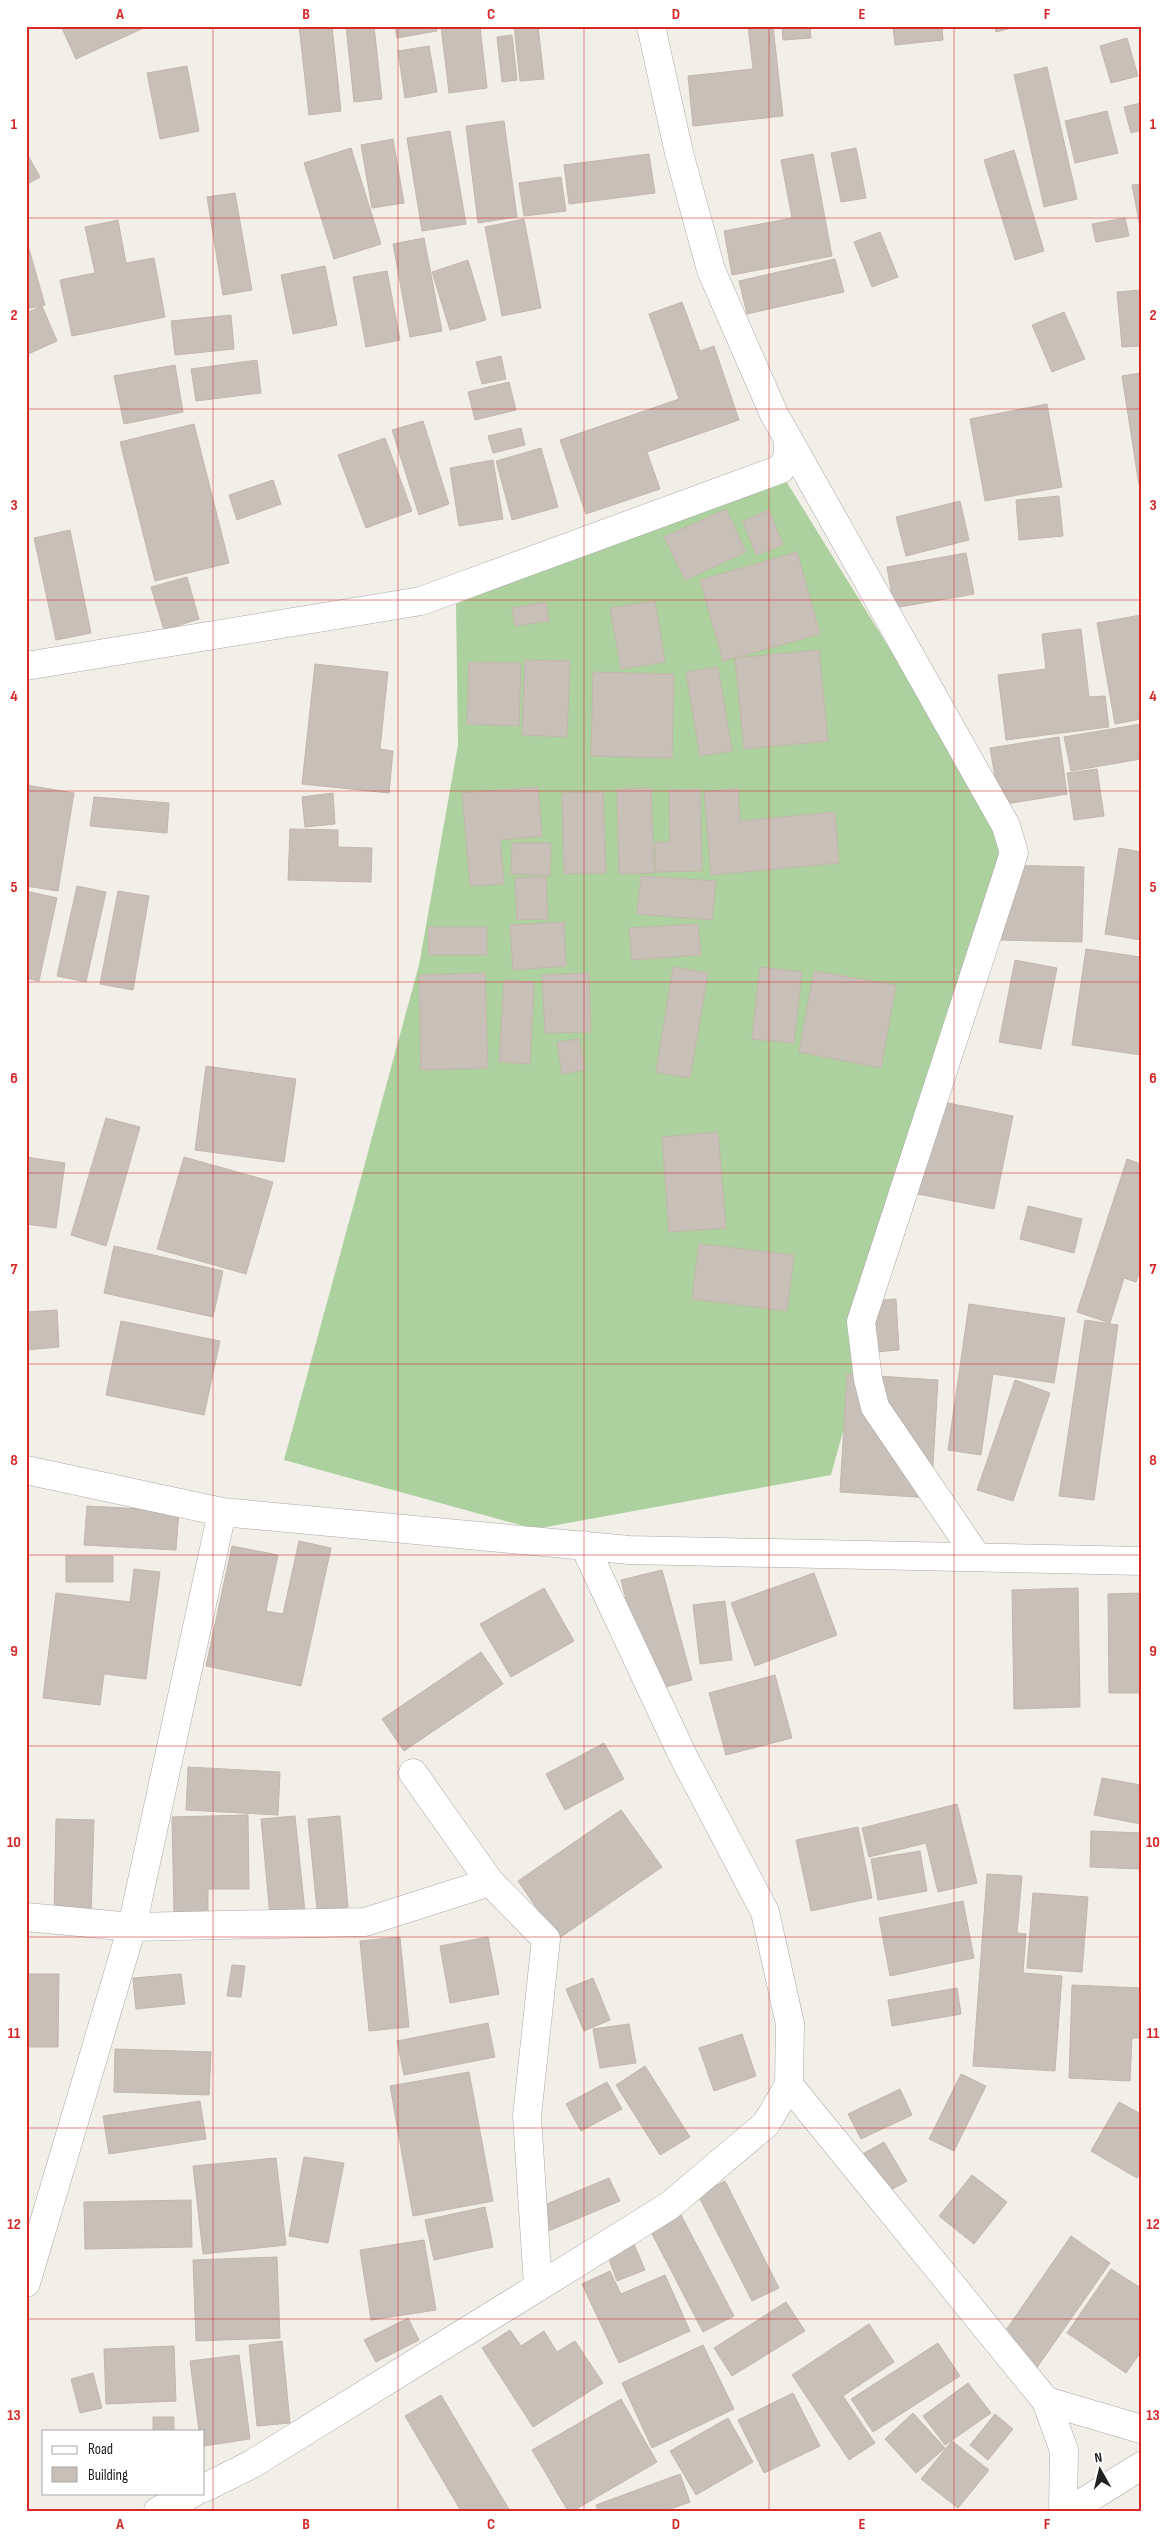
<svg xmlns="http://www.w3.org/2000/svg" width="1167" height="2537" viewBox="0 0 1167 2537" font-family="'Sofia Sans Condensed',sans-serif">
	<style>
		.forest { fill: #add19e }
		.building { fill: #c7bfb8; stroke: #c4b6ab }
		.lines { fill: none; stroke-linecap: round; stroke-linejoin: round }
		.minor-casing { stroke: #a9a9a9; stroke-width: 29 }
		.minor { stroke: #fff; stroke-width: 28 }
		.grid { fill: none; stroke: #d62828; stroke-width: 1; stroke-opacity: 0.55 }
		.neatline { fill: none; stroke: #d62828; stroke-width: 2 }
		.grid-label { font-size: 16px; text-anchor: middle; font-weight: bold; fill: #d62828 }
	</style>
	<rect width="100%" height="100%" fill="#f2efe9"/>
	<!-- forest -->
	<path class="forest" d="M783,476l224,363 -176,636 -296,54 -251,-69 135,-495 39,-220 -2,-141z"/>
	<!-- building -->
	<path class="building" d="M61,26h87l-72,33z
		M299,26h33l9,85 -32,4z
		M346,26h28l8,73 -28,3z
		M395,26h41l1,5 -40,7z
		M441,26h39l7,62 -38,5z
		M514,26h24l6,53 -24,2z
		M748,26h25l10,90 -90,10 -5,-50 65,-7z
		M782,26h28l1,12 -28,2z
		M893,26h49l1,14 -48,5z
		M994,26h25l-23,6z
		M512,35l5,45 -15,2 -5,-45z
		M1127,38l11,38 -27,7 -11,-37z
		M429,46l8,46 -32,6 -7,-47z
		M187,66l12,65 -39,8 -13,-66z
		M1047,67l30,132 -33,8 -30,-132z
		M1141,103v27l-10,3 -7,-26z
		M1107,111l11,42 -43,10 -10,-42z
		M504,121l13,96 -39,6 -12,-97z
		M450,131l16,93 -44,7 -15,-93z
		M393,139l11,64 -32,5 -11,-63z
		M351,148l30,96 -47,15 -30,-96z
		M856,148l10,50 -25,4 -10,-49z
		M1014,150l30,101 -29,9 -31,-100z
		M26,152l14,25 -14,8z
		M649,154l6,39 -86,11 -5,-39z
		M813,154l19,102 -100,19 -8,-44 68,-13 -11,-58z
		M561,177l5,34 -42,5 -5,-33z
		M1141,184v48l-9,-47z
		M235,193l17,97 -29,5 -16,-98z
		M1125,218l4,18 -33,6 -4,-18z
		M524,219l17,89 -39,8 -17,-89z
		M118,220l8,43 28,-5 11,59 -93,19 -12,-56 35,-7 -10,-46z
		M880,232l18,45 -26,10 -18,-45z
		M424,238l18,93 -32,6 -17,-93z
		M27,242l18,63 -19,4v-66z
		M835,259l9,33 -97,22 -8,-33z
		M468,260l18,60 -36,10 -18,-58z
		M325,266l12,59 -44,9 -12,-59z
		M387,271l13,69 -34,7 -13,-70z
		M1141,290v56l-19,1 -5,-55z
		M682,302l18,49 14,-5 25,74 -92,32 13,37 -74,25 -26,-74 119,-41 -30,-85z
		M42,306l15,35 -31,14v-42z
		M1064,312l21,47 -33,13 -20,-47z
		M231,315l3,34 -59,6 -4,-34z
		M501,356l5,23 -24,5 -6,-22z
		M257,360l4,33 -65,8 -5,-32z
		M175,365l8,47 -59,12 -10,-48z
		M1141,373v112h-2l-17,-109z
		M509,382l7,28 -41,10 -7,-28z
		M1047,404l15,83 -77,14 -15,-82z
		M423,421l26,83 -30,11 -27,-85z
		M194,424l35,139 -74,18 -35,-139z
		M521,428l4,17 -32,8 -5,-17z
		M385,438l27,73 -46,17 -28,-73z
		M541,448l17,59 -46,13 -16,-59z
		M493,460l10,59 -44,7 -9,-58z
		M273,480l8,24 -44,16 -8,-25z
		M1059,496l4,40 -44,4 -3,-40z
		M960,501l9,39 -63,16 -10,-39z
		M726,509l20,43 -61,28 -21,-43z
		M769,510l14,35 -27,10 -13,-34z
		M70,530l21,103 -35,7 -22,-102z
		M797,552l23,82 -97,27 -23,-81z
		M966,553l8,41 -80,14 -7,-41z
		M187,577l12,42 -35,11 -13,-43z
		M655,601l10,61 -44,7 -11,-61z
		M546,602l3,19 -34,5 -3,-18z
		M1141,615v104l-26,5 -18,-101z
		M1081,629l8,68 16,-1 4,31 -103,13 -8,-65 48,-6 -4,-35z
		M819,650l9,91 -84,8 -9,-91z
		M525,660l45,1 -3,76 -45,-2z
		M469,662l52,1 -2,63 -52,-2z
		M315,664l73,8 -8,77 13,2 -4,42 -87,-9z
		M718,667l14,84 -32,5 -14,-84z
		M593,672l81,2 -2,84 -81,-2z
		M1141,724v35l-70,12 -7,-34z
		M1059,737l8,57 -67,11 -10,-57z
		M1097,769l7,47 -30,4 -7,-47z
		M26,785l48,8 -16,98 -32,-5z
		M538,787l4,49 -42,4 4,44 -34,2 -8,-93z
		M651,788l3,85 -35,1 -2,-85z
		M738,788l2,33 95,-9 4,51 -128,12 -7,-83z
		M700,789l2,82 -47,1v-30h15l-1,-52z
		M603,792l3,81 -42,1 -2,-81z
		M333,793l2,31 -30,3 -3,-30z
		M94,797l75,6 -2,30 -77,-7z
		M290,829l48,1v17l34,1 -1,34 -83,-2z
		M512,843h39l-1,33 -39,-2z
		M1119,848l22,4v88l-36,-6z
		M1001,865l83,2 -2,75 -83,-2z
		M641,876l75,5 -4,39 -75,-6z
		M546,877l2,42 -31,1 -2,-42z
		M77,886l29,6 -20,90 -29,-6z
		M26,891l31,7 -18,83 -13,-3z
		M118,891l31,5 -16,94 -33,-6z
		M564,922l2,44 -53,4 -3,-45z
		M698,924l3,31 -69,5 -3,-32z
		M428,927h59v28h-58z
		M1086,949l55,8v98l-69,-10z
		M1015,960l42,8 -16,81 -42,-7z
		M673,967l35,6 -18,105 -34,-6z
		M760,967l42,5 -8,71 -42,-4z
		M814,971l82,14 -15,83 -82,-16z
		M485,973l3,95 -67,2 -2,-95z
		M589,973l2,59 -46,1 -3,-58z
		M504,980l30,2 -4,82 -31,-2z
		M579,1039l6,31 -23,4 -5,-32z
		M206,1066l90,13 -12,83 -89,-12z
		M933,1100l80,16 -19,93 -81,-16z
		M106,1118l34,9 -34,119 -35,-11z
		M718,1132l8,96 -57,4 -7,-95z
		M26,1157l39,6 -9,65 -30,-4z
		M184,1157l89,25 -27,92 -89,-25z
		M1127,1159l14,5v103l-5,15 -12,-4 -14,45 -33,-11z
		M1028,1206l54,13 -8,34 -54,-14z
		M699,1244l95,11 -7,56 -95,-12z
		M114,1246l109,25 -10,46 -109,-24z
		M896,1299l3,51 -24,2 -4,-51z
		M969,1304l96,14 -11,65 -61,-9 -12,81 -33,-5z
		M57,1310l2,37 -33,3v-38z
		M1085,1320l33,5 -24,175 -35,-4z
		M121,1321l99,20 -16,74 -98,-20z
		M847,1374l91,6 -7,118 -91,-6z
		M1015,1380l35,13 -37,108 -36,-11z
		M87,1506l92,5 -3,39 -92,-5z
		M299,1541l32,7 -30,138 -95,-20 26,-120 46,9 -12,56 17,3z
		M66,1556h47v26h-47z
		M134,1569l26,3 -14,107 -42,-5 -4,31 -57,-7 13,-105 74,9z
		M662,1570l30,110 -42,11 -29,-111z
		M814,1573l23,62 -82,31 -24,-63z
		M544,1588l30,53 -63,36 -31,-53z
		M1078,1588l2,119 -66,2 -2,-119z
		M1141,1593v100h-32l-1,-99z
		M725,1601l7,59 -32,4 -7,-59z
		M481,1652l22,32 -99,67 -22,-32z
		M775,1675l17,63 -66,17 -17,-62z
		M604,1743l20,36 -59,31 -19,-36z
		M188,1767l92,5 -2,43 -92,-5z
		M1102,1778l39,7v39l-47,-9z
		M957,1804l20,79 -39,9 -12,-49 -57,14 -7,-29z
		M621,1810l41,57 -104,72 -40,-58z
		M248,1815l1,74h-41v23l-34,1 -2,-96z
		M295,1816l10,96 -35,4 -9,-97z
		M340,1816l8,91 -31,3 -9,-91z
		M56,1819l38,1 -3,95h-37z
		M858,1827l14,71 -61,13 -15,-71z
		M1091,1831l50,2v36l-51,-2z
		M920,1851l7,40 -49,9 -7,-41z
		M987,1874l35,2 -5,57 9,1 -3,39 39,3 -7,95 -82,-5z
		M1033,1893l55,4 -6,75 -55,-4z
		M963,1901l11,57 -84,18 -11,-58z
		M400,1937l9,90 -40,4 -9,-90z
		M488,1937l11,57 -49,9 -10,-57z
		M232,1965l13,1 -4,31 -14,-1z
		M26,1974h33l-1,73h-32z
		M181,1974l4,30 -49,5 -3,-31z
		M593,1978l17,42 -26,11 -18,-42z
		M1072,1985l69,3v50h-9l-2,43 -61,-3z
		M957,1988l4,26 -69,12 -4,-26z
		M488,2023l7,34 -91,18 -7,-34z
		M629,2024l7,39 -36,5 -7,-39z
		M742,2034l14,42 -42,15 -15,-43z
		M115,2049l96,3 -2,43 -95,-3z
		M645,2066l45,71 -30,18 -44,-70z
		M469,2072l24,129 -80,15 -23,-130z
		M961,2074l25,12 -32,65 -25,-12z
		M607,2082l15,27 -41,22 -15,-27z
		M900,2089l12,26 -51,24 -13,-25z
		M200,2101l6,38 -97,15 -6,-38z
		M1119,2102l22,12v58l-4,6 -46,-27z
		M884,2142l23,39 -25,14 -23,-39z
		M304,2157l40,6 -16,80 -39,-7z
		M276,2158l10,87 -83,9 -10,-88z
		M972,2175l35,27 -33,42 -35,-28z
		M609,2178l11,23 -74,31 -9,-24z
		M725,2181l54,107 -27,13 -54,-106z
		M191,2200l1,47 -107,2 -1,-47z
		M485,2207l8,40 -59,13 -9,-40z
		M680,2213l54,103 -31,16 -54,-104z
		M1071,2236l39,27 -74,106 -39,-26z
		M424,2240l12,70 -65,10 -11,-70z
		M634,2244l11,26 -28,11 -10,-27z
		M277,2257l3,81 -84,3 -3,-81z
		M1111,2269l30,19v64l-15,21 -59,-40z
		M610,2271l11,23 44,-19 25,56 -71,32 -37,-79z
		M786,2302l19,29 -73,45 -18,-28z
		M408,2318l11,22 -43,22 -12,-22z
		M869,2324l25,38 -51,34 32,47 -26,17 -57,-85z
		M510,2330l11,16 23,-15 13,21 18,-11 28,42 -70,44 -51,-79z
		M282,2341l8,82 -33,3 -8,-81z
		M938,2343l22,33 -87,56 -22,-33z
		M703,2345l31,64 -82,39 -30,-65z
		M174,2346l2,55 -70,3 -2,-55z
		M239,2355l11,84 -46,7v-15h-5l-9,-70z
		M93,2373l9,35 -22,5 -9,-34z
		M968,2383l23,30 -46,32 -22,-29z
		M793,2393l27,53 -56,27 -26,-53z
		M441,2395l69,116h-49l-56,-95z
		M621,2399l36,63 -84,49h-5l-36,-61z
		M913,2413l32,35 -29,25 -31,-34z
		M995,2414l18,15 -25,31 -18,-15z
		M153,2417h21v14h-21z
		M728,2418l25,44 -57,33 -26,-44z
		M952,2441l37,29 -31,38 -37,-29z
		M680,2474l10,28 -25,9h-67l-2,-6z"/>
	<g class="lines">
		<defs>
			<path id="minor" d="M651,26l28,127 32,117 63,144 232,412 8,27 -153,469 7,57 7,28 102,150
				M26,666l395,-65 360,-132 7,-12v-17
				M26,1470l196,42 407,38 512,11
				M413,1773l77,109
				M26,1917l106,10 233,-5 125,-40 56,57 -19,177 11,170
				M789,2085l257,316 18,49 -1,61
				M26,2283l106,-356 90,-415
				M1046,2401l95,28
				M204,2488l48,-24 417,-258 97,-82 23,-39 1,-61 -25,-112 -82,-156 -99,-211
				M158,2511l35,-18
				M1069,2511l72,-45"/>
		</defs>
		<!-- minor casing -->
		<use href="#minor" class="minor-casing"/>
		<!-- minor -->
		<use href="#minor" class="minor"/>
	</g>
	<!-- grid -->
	<path class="grid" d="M213,26v2485M398,26v2485M584,26v2485M769,26v2485M954,26v2485M26,218h1115M26,409h1115M26,600h1115M26,791h1115M26,982h1115M26,1173h1115M26,1364h1115M26,1555h1115M26,1746h1115M26,1937h1115M26,2128h1115M26,2319h1115"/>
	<!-- border -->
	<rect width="1167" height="2537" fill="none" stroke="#ffffff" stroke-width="55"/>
	<!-- legend -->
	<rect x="42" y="2430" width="162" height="65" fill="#ffffff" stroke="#a7a7a7"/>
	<rect x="52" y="2446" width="25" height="8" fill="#ffffff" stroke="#a7a7a7"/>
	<text x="88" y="2454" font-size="15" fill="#222222">Road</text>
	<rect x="52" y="2467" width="25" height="15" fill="#c7bfb8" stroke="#a7a7a7"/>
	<text x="88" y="2480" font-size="15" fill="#222222">Building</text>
	<!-- north arrow -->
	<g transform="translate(1100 2470) rotate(352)" stroke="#ffffff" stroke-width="4" paint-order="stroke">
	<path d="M0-4L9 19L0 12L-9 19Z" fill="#222222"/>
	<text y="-8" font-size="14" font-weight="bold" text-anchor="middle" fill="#222222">N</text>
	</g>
	<rect x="28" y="28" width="1112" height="2482" class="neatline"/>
	<g class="grid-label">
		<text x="120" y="19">A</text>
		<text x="306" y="19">B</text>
		<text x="491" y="19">C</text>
		<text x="676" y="19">D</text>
		<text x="862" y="19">E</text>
		<text x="1047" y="19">F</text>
		<text x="14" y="129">1</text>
		<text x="1153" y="129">1</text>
		<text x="14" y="320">2</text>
		<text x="1153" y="320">2</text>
		<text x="14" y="510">3</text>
		<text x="1153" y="510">3</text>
		<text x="14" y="701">4</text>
		<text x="1153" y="701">4</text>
		<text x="14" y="892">5</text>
		<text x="1153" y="892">5</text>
		<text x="14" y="1083">6</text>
		<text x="1153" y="1083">6</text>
		<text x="14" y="1274">7</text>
		<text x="1153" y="1274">7</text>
		<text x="14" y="1465">8</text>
		<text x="1153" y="1465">8</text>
		<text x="14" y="1656">9</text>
		<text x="1153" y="1656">9</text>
		<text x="14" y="1847">10</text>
		<text x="1153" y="1847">10</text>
		<text x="14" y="2038">11</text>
		<text x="1153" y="2038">11</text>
		<text x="14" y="2229">12</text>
		<text x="1153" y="2229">12</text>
		<text x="14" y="2420">13</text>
		<text x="1153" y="2420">13</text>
		<text x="120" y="2529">A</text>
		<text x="306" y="2529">B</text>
		<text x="491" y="2529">C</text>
		<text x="676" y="2529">D</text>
		<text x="862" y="2529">E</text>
		<text x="1047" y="2529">F</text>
	</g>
</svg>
